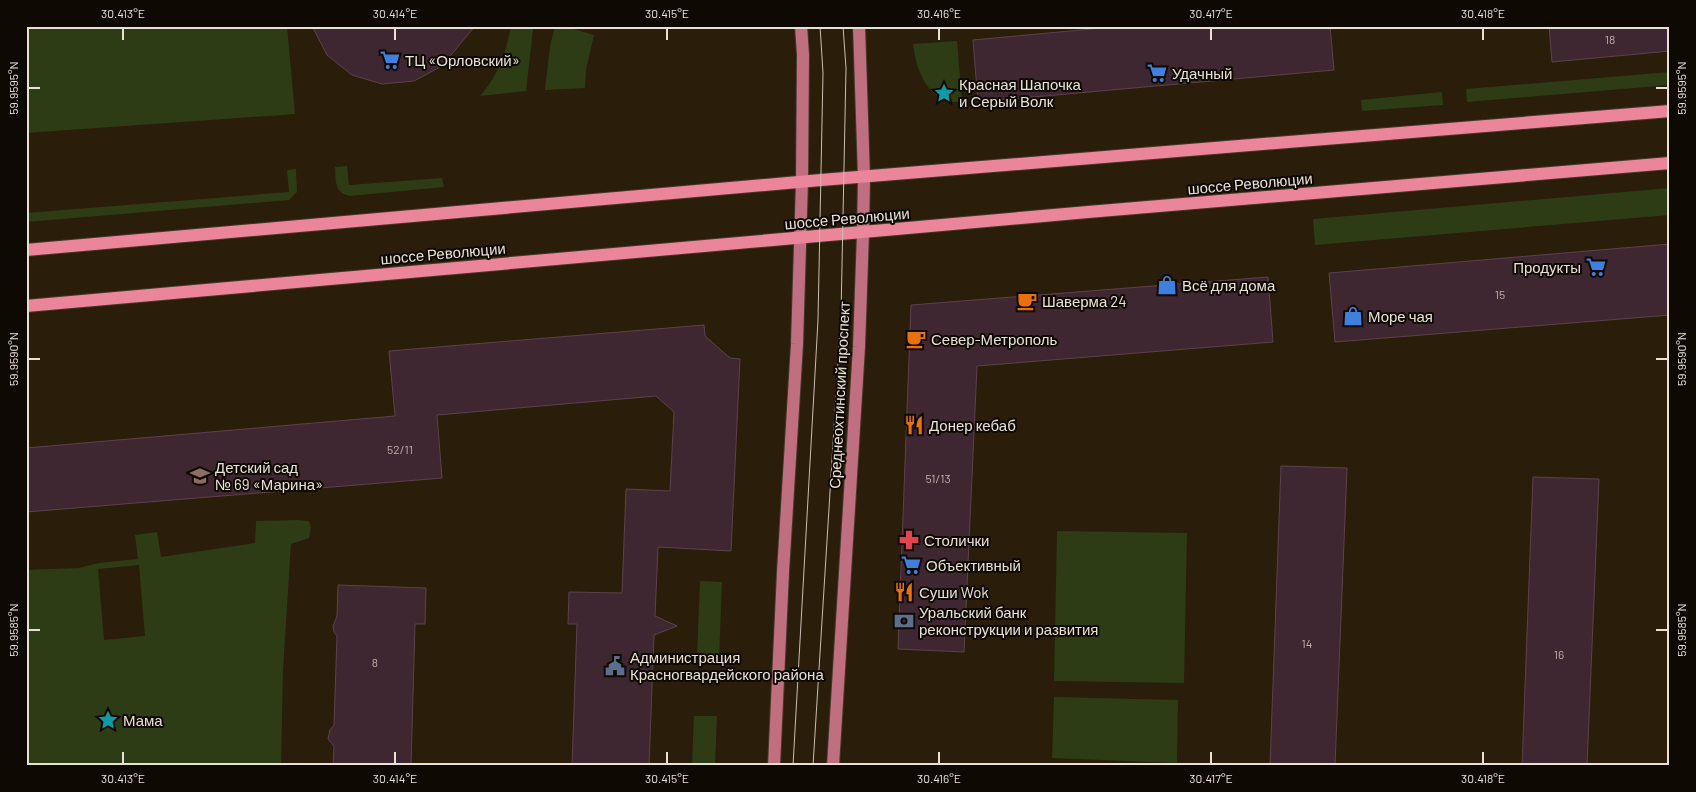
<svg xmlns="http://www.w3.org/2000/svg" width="1696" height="792" viewBox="0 0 1696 792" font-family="Barlow,sans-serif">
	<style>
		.green { fill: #2d3c15; fill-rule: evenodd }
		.building { fill: #3e2730; stroke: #5c424c }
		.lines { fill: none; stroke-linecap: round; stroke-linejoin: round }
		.secondary-casing { stroke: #453826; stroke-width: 14 }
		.primary-casing { stroke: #453826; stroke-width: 14 }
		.secondary { stroke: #bf6f7f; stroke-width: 12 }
		.primary { stroke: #eb8599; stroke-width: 12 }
		.tram { stroke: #c9bfb2; stroke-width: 1 }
		.ticks { fill: none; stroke: #eae1d5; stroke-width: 2 }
		.labels { text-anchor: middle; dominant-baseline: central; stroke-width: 4; stroke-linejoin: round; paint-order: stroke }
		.number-label { font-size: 12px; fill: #bfb2ac }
		.poi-label { font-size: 15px; fill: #eae1d5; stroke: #0e0903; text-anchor: start }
		.street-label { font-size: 15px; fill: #eae1d5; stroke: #0e0903 }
		.neatline { fill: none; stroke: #eae1d5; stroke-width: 2 }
		.ticks-label { font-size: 12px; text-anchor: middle; fill: #eae1d5 }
	</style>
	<rect width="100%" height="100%" fill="#2a1d0a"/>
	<!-- green -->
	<path class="green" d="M26,26h261l8,88 -269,19z
		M511,26h24l-2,3 -7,62 -46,5c18,-21 26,-43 31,-70z
		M555,26h9l30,9 -8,35 -1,18 -40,2 5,-44z
		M957,41l5,61c-5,0 -12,0 -16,-1 -23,-10 -30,-35 -33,-57z
		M1670,72v13l-203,17 -1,-13z
		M1442,92l1,13 -81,6 -1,-11z
		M347,166l2,19 93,-7 2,9 -94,9c-16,-3 -14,-15 -15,-29z
		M296,169l1,23 -8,8 -263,22v-9l263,-21 -2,-22z
		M1670,188v27l-355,30 -2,-26z
		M297,520l12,1 2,7 -2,10 -18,6 -8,126 -2,96h-255v-196l53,-2 20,-5 39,-4 -3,-24 22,-3 4,25 94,-14 1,-22zM139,565l6,71 -41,4 -6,-71z
		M1057,531l130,2 -3,150 -130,-2z
		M700,581l22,1 -3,76 -22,-1z
		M1054,697l124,3 -1,63 -125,-5z
		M694,716h23l-2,50h-23z"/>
	<!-- building -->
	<path class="building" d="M312,26h163l-33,40 -28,15 -32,3 -30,-9 -25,-20z
		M1124,26h206l4,44 -356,32 -5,-62z
		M1549,26h121v25l-118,11z
		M1670,244v71l-335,27 -6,-69z
		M1268,277l5,65 -296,24 -13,286 -66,-3 13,-344z
		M704,325l1,11 25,22 10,1 -9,192 -73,-4 -3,69 22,10 -23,9 -5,131h-77l5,-142h-9l1,-32 53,1 4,-104 44,2 4,-79 -18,-16 -219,19 5,63 -416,34v-64l369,-32 -6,-65z
		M1281,466l66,2 -12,298h-65z
		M1533,477l66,2 -12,287h-65z
		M338,585l88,3 -1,36h-10l-4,142h-78l1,-20 -6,-7 2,-9 4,-5 3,-89 -3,-4 -1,-6 4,-10z"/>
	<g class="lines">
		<defs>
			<path id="secondary" d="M774,766l9,-194 14,-228 5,-163 1,-126 -2,-29
				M833,766l26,-419 4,-114 1,-56 -5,-151"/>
			<path id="primary" d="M26,250l795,-70 849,-69
				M26,306l1062,-94 582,-49"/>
		</defs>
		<!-- secondary casing -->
		<use href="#secondary" class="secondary-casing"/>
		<!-- primary casing -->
		<use href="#primary" class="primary-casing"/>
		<!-- secondary -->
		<use href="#secondary" class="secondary"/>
		<!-- primary -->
		<use href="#primary" class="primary"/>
		<!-- tram -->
		<path class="tram" d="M793,766l25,-446 5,-247 -3,-47
			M813,766l28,-451 5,-247 -3,-42"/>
	</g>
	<!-- ticks -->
	<path class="ticks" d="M123,28v12M395,28v12M667,28v12M939,28v12M1211,28v12M1483,28v12M28,88h12M1656,88h12M28,359h12M1656,359h12M28,630h12M1656,630h12M123,752v12M395,752v12M667,752v12M939,752v12M1211,752v12M1483,752v12"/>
	<!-- icons -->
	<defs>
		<symbol id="supermarket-bare" viewBox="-9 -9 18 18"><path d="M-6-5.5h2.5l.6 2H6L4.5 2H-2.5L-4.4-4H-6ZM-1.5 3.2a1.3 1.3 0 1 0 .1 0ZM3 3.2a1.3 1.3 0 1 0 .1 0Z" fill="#3f7fe0" stroke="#0e0903" stroke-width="2.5" paint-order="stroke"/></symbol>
		<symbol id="sight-bare" viewBox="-9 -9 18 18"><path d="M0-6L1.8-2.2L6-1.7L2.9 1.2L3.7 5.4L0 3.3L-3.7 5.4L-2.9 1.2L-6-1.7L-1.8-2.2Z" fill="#0f9aa8" stroke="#0e0903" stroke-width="2.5" paint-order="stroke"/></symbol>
		<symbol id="shop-bare" viewBox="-9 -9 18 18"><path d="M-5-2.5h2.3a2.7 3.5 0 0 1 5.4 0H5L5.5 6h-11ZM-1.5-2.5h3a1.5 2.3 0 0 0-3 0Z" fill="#3f7fe0" stroke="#0e0903" stroke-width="2.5" paint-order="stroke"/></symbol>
		<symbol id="cafe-bare" viewBox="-9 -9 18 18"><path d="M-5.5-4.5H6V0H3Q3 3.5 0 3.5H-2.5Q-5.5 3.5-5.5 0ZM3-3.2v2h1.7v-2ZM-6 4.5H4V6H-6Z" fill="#e8710a" stroke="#0e0903" stroke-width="2.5" paint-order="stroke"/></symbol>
		<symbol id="restaurant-bare" viewBox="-9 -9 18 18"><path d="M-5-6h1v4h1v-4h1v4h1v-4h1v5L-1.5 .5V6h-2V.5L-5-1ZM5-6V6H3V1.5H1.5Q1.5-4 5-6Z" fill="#e8710a" stroke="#0e0903" stroke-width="2.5" paint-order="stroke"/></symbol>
		<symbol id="school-bare" viewBox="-9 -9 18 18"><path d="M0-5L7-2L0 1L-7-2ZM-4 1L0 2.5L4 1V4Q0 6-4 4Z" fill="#8d6e63" stroke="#0e0903" stroke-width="2.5" paint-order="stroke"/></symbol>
		<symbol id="pharmacy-bare" viewBox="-9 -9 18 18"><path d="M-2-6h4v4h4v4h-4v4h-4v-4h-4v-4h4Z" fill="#e0444e" stroke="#0e0903" stroke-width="2.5" paint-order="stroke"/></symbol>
		<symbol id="bank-bare" viewBox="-9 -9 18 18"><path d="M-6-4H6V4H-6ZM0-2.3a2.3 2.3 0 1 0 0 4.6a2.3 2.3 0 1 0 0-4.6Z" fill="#5c6f8a" stroke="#0e0903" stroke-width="2.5" paint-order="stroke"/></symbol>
		<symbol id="civic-bare" viewBox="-9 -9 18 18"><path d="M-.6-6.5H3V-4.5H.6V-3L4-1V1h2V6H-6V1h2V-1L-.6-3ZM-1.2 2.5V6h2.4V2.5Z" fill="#5c6f8a" stroke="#0e0903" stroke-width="2.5" paint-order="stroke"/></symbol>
	</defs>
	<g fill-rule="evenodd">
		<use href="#supermarket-bare" x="376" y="46" width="28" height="28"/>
		<use href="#supermarket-bare" x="1143" y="59" width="28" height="28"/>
		<use href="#sight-bare" x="930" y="79" width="28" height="28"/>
		<use href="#supermarket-bare" x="1582" y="253" width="28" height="28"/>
		<use href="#shop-bare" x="1153" y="271" width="28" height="28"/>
		<use href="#cafe-bare" x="1013" y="287" width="28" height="28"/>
		<use href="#shop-bare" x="1339" y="302" width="28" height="28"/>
		<use href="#cafe-bare" x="902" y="325" width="28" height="28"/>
		<use href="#restaurant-bare" x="900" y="411" width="28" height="28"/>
		<use href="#school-bare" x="186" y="462" width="28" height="28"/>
		<use href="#pharmacy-bare" x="895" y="526" width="28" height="28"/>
		<use href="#supermarket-bare" x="897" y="551" width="28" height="28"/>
		<use href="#restaurant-bare" x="890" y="578" width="28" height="28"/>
		<use href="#bank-bare" x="890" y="607" width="28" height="28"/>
		<use href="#civic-bare" x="601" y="652" width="28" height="28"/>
		<use href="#sight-bare" x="94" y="706" width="28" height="28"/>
	</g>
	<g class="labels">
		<!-- number labels -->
		<g class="number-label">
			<text x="1610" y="39">18</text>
			<text x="1500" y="294">15</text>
			<text x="400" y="449">52/11</text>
			<text x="938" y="478">51/13</text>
			<text x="1307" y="643">14</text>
			<text x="1559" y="654">16</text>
			<text x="375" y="662">8</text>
		</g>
		<!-- poi labels -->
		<g class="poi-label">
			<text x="405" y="60">ТЦ «Орловский»</text>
			<text x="1172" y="73">Удачный</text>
			<text x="959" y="84">Красная Шапочка<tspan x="959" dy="17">и Серый Волк</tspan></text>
			<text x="1581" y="267" text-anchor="end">Продукты</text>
			<text x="1182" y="285">Всё для дома</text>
			<text x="1042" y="301">Шаверма 24</text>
			<text x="1368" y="316">Море чая</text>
			<text x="931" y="339">Север-Метрополь</text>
			<text x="929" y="425">Донер кебаб</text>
			<text x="215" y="467">Детский сад<tspan x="215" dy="17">№ 69 «Марина»</tspan></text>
			<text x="924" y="540">Столички</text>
			<text x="926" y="565">Объективный</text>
			<text x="919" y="592">Суши Wok</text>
			<text x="919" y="612">Уральский банк<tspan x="919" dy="17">реконструкции и развития</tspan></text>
			<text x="630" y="657">Администрация<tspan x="630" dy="17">Красногвардейского района</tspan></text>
			<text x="123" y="720">Мама</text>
		</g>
		<!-- street labels -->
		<g class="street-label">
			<text transform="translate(1250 183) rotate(-5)">шоссе Революции</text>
			<text transform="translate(847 218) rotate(-5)">шоссе Революции</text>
			<text transform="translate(443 253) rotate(-5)">шоссе Революции</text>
			<text transform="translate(839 395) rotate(-87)">Среднеохтинский проспект</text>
		</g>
	</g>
	<!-- border -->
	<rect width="1696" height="792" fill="none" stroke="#0e0903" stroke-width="55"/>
	<rect x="28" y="28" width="1640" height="736" class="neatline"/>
	<g class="ticks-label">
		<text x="123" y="18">30.413°E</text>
		<text x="395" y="18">30.414°E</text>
		<text x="667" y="18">30.415°E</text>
		<text x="939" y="18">30.416°E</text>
		<text x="1211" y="18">30.417°E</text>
		<text x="1483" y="18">30.418°E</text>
		<text transform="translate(14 88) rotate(-90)" y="4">59.9595°N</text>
		<text transform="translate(1682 88) rotate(-90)" y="4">59.9595°N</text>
		<text transform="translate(14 359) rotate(-90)" y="4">59.9590°N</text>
		<text transform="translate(1682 359) rotate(-90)" y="4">59.9590°N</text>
		<text transform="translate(14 630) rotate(-90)" y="4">59.9585°N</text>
		<text transform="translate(1682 630) rotate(-90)" y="4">59.9585°N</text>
		<text x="123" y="783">30.413°E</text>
		<text x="395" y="783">30.414°E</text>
		<text x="667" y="783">30.415°E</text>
		<text x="939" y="783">30.416°E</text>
		<text x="1211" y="783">30.417°E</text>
		<text x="1483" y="783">30.418°E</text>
	</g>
</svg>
